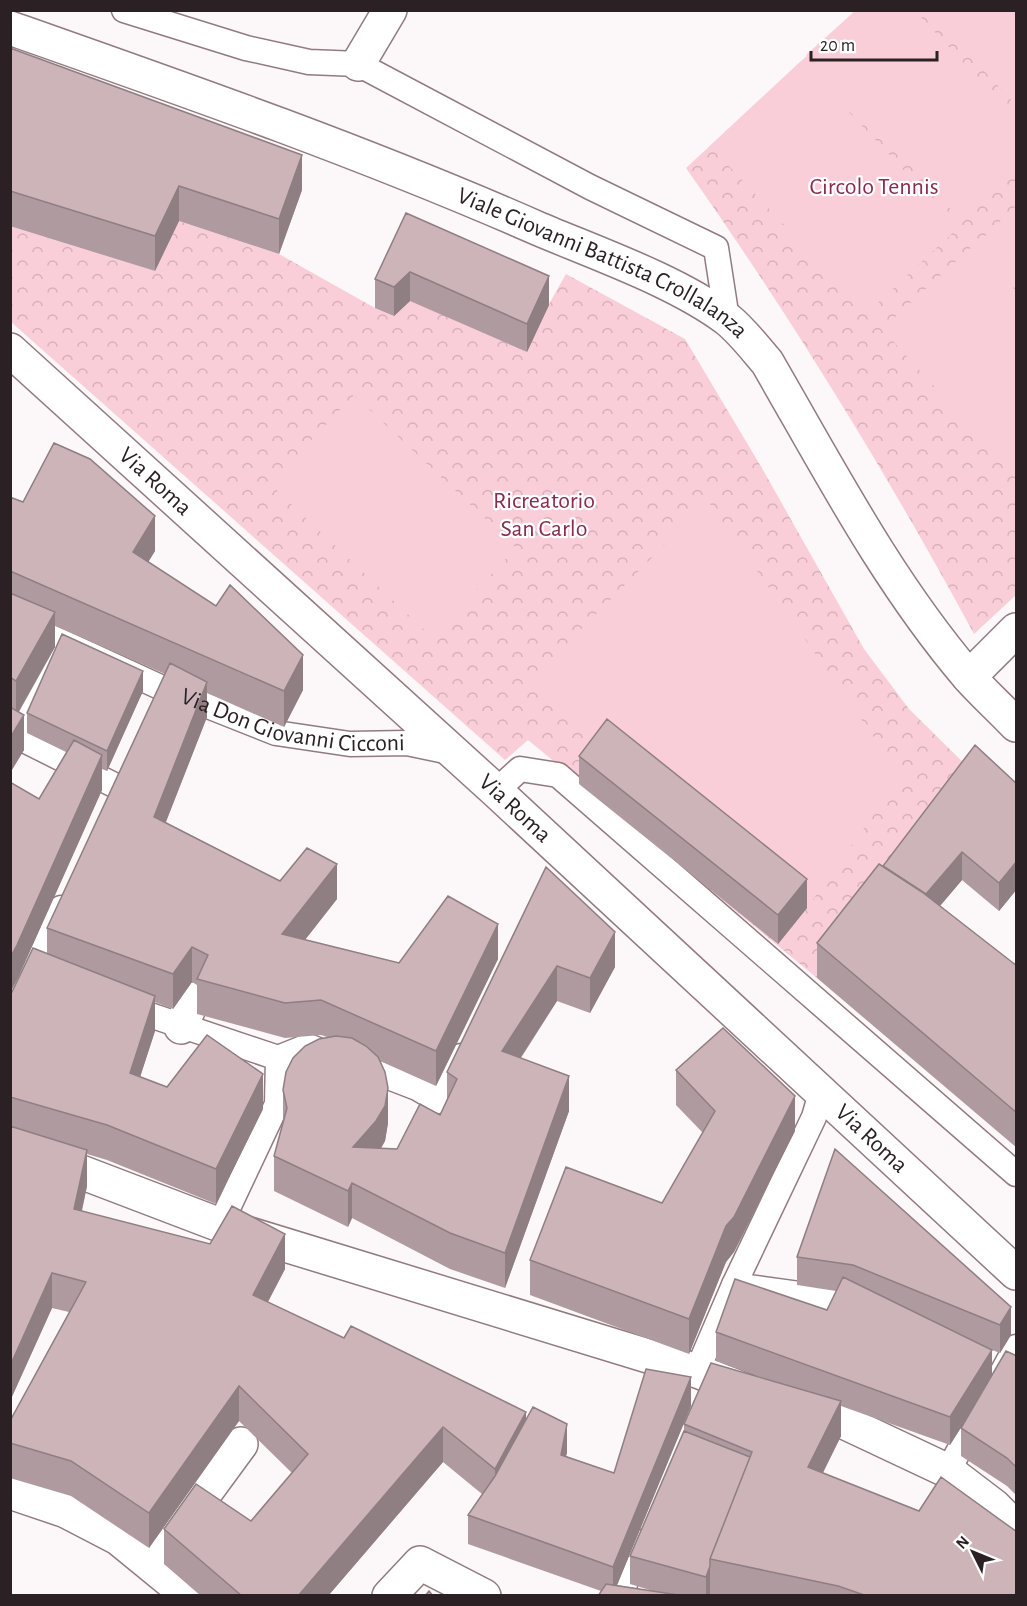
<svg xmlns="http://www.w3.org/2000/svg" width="1027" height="1606" viewBox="0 0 1027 1606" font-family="'Alegreya Sans',sans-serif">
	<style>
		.park { fill: url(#park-crowns) }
		.pitch { fill: #faced9 }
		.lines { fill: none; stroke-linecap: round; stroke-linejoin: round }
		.service-casing { stroke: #927b80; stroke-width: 27 }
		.pedestrian-casing { stroke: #927b80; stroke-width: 36 }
		.minor-casing { stroke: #927b80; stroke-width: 36 }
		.secondary-casing { stroke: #927b80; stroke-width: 36 }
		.service { stroke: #fff; stroke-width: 24 }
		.pedestrian { stroke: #fff; stroke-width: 33 }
		.minor { stroke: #fff; stroke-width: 33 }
		.secondary { stroke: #fff; stroke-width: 33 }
		.wall { fill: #af9b9f }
		.shaded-wall { fill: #8f7e82 }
		.building { fill: #ccb4b9; stroke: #8f7e82; stroke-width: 1.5 }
		.labels { text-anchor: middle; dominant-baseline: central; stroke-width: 4.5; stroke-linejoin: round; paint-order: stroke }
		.park-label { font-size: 24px; fill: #892b4d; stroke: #fff }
		.street-label { font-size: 24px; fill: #2b2124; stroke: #fff }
	</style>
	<defs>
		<pattern id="park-crowns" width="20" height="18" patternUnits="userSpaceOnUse" patternTransform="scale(1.5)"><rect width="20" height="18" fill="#faced9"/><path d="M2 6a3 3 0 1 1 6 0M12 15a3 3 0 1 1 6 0" fill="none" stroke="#d6b1ba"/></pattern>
	</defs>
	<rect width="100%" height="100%" fill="#fcf7f8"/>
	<!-- park -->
	<path class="park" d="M855,11h161v584l-42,39c-87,-161 -183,-317 -288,-466z
		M179,221l100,33 96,54 31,-67 143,63 17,-30 119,65 78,131 101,179 45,60 66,65 -158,204 -289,-238 -23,20 -494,-438v-97l144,46z"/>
	<!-- pitch -->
	<path class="pitch" d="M855,11h60l101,108v52l-53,51 -157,-167z
		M928,11h88v94z
		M801,61l157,167 -91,85 -157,-167z
		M1016,206v73l-35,-39z
		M974,245l42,46v185l-134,-147z
		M354,395l162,153 -84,89 -162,-153z
		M708,501l193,275 -94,132 -200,-160 -74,-70z"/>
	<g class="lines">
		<defs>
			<g id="service">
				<path d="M124,10l122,38 63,14 49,2 232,123 126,61 11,71"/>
				<path id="s1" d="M10,618l150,69 116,46 74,11 57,-1 43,9"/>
				<path d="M10,733l45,-76"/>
				<path d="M12,734l104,52"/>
				<path d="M496,791l24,-22 38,6 458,399"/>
				<path d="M123,1006l155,52 -1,46 -57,121"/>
				<path d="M10,1014l51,-106"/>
				<path d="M278,1058l30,-12 109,42 22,13 22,-45"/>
				<path d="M734,1285l109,15 21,9"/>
				<path d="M697,1371l37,-86 80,-168 7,-24"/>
				<path d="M997,1382l19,-35"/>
				<path d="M948,1471l29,-54"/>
				<path d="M620,1596l22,-54"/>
			</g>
			<path id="pedestrian" d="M181,1027l12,-28
				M153,1564l88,-120"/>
			<g id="minor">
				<path d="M358,64l32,-54"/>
				<path id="s2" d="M10,350l486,441 520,482"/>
				<path d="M969,677l47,-47"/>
				<path d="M10,1145l210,80 477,146 51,20"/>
				<path d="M800,1408l46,15 102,48 46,35 22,22"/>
				<path d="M10,1492l56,19 52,27 71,58"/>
				<path d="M389,1596l31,-33 64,33"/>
			</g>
			<g id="secondary">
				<path id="s3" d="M10,28c179,63 356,125 529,201 59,25 137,52 188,90 15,12 27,28 40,43 62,107 120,219 201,314 15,17 33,33 48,49"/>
			</g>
		</defs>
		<!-- service casing -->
		<use href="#service" class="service-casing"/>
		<!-- pedestrian casing -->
		<use href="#pedestrian" class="pedestrian-casing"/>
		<!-- minor casing -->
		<use href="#minor" class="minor-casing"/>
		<!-- secondary casing -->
		<use href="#secondary" class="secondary-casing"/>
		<!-- service -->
		<use href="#service" class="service"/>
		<!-- pedestrian -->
		<use href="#pedestrian" class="pedestrian"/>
		<!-- minor -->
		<use href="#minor" class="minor"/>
		<!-- secondary -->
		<use href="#secondary" class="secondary"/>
	</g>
	<!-- wall -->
	<path class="wall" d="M10,48l292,142 -23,64 -100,-33 -24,50 -145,-45z
		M406,213l143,92 -22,47 -117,-51 -16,15 -19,-8v-29z
		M10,497l145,54 -7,11 155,128 -19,37 -77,-34v24l-41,105 114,59 57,18 -32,41 94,23 99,-4 -62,127 -56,-25 8,62 -3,18 -4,7 16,1 43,-34 7,-16v-27l99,-205 69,100 -25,46 -33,-12 -36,57 48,53 -64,177 -55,-19 -98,-51 -4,9 -74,-36v-35l9,-35v-31l44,-53 -6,-2 -36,3 -88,-24v-29l-5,-3 -19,27 -18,-7v29l-15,46 27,10 96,22 -47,95 -109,-44 -20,-6v32l-5,25 203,58 -17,33 76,36 182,81 41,33 -1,4 48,17 77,-67 -74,179 36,6 -23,-7v-28l54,-125v-7l82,-45 -50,-18v-29l111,-22 9,-19 -39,-6v-28l38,-108 176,186 -11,18 -8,-3v25l25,-19v140l-10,-10 -46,-30v-28l11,-18 -22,35 -109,-39v30l-18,37 194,123h-302l-5,-2 -1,2h-111l3,-5 -133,-47v-29l14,-21 -39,-32 -115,134h-127l-37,-32v-35l87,-8 41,-48 -53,-52 -90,127 -78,-52 -61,-18v-57l59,-109 -17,-4 -42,93v-405l37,-42v-26l118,-254 -110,-48v21l-36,65 5,38 -14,23z
		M143,691l-36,80 -5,-2v21l-85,190 22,-181 27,-47 -39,-19v-20z
		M579,756l228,152 -29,36 -199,-160z
		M1017,784v105l-18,22 -37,-31 -22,26 77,60v182l-200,-170v-35l66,-77z
		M676,1070l119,61 -61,121 -8,10 -37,92 -159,-59v-35l132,-57 41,-70 -27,-28z"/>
	<!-- shaded-wall -->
	<path class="shaded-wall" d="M302,155v35l-23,64v-35z
		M179,186v35l-24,50v-35z
		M410,272v29l-16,15v-29z
		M549,276v29l-22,47v-28z
		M155,516v35l-22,36v-35z
		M55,612v35l-39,69v-35z
		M303,655v35l-19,37v-36z
		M143,671v20l-36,80v-20z
		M207,682v35l-53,135v-35z
		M24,715v35l-14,23v-35z
		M102,755v35l-85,190 -7,13v-35z
		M962,852v28l-40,47v-29z
		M1017,861v28l-18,22v-28z
		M337,864v35l-55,70v-35z
		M807,879v29l-29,36v-29z
		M498,924v35l-62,127v-35z
		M615,932v35l-25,46v-35z
		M192,947v35l-19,27v-35z
		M557,966v35l-55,85v-35z
		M155,996v35l-25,77v-35z
		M263,1074v35l-47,95v-35z
		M569,1076v35l-64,177v-35z
		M388,1088v35l-3,18 -9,16 -23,-10z
		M795,1096v35l-61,121 -8,10 -37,92v-35l37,-93z
		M87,1150v36l-13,59v-36z
		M352,1183v35l-4,9v-36z
		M285,1234v35l-32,61v-35z
		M52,1273v35l-42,93v-35z
		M1011,1307v28l-11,18v-28z
		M992,1350v28l-42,67v-28z
		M691,1377v29l-78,189v-28z
		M239,1386v35l-90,127v-35z
		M841,1401v35l-33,66v-35z
		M526,1412v35l-31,57v-35z
		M567,1424v28l-6,31v-28z
		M443,1427v35l-115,134h-30z
		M710,1566v28l-1,2h-3v-19z"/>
	<!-- building -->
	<path class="building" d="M10,48l292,107 -23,64 -100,-33 -24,50 -145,-45z
		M406,213l143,63 -22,48 -117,-52 -16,15 -19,-8z
		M54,443l36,16 65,57 -22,36 83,54 14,-21 73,70 -19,36 -274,-120v-74l13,5z
		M10,593l45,19 -39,69 -6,-4z
		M62,634l81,37 -36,80 -80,-38z
		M170,663l37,19 -53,135 126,64 27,-33 30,16 -55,70 117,29 49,-67 50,28 -62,127 -115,-51 -36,3 -88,-24 11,-24 -16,-8 -19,27 -126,-46z
		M10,707l14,8 -14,23z
		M607,719l200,160 -29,36 -199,-159z
		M74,740l28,15 -85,190 -7,13v-176l29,17z
		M975,745l42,39v77l-18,22 -37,-31 -36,42 -43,-28z
		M879,864l43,28 95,74v147l-200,-170z
		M546,867l69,65 -25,46 -33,-12 -55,85 67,25 -64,177 -55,-20 -98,-50 -4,8 -74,-35 13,-48 -4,-18 3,-18 7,-14 12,-12 14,-7 17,-3 16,2 14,8 12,11 7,15 3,16 -3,18 -9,15 -23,26 44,2 23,-45 20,11 17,-36 -10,-7z
		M33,948l122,48 -25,77 37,14 40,-52 56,39 -47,95 -109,-44 -97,-28v-101z
		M723,1028l72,68 -61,121 -8,9 -37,93 -159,-59 36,-93 96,36 53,-92 -39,-41z
		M10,1126l77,24 -13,59 136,35 22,-38 53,28 -32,61 91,43 7,-12 175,86 -31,57 -52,-42 -145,169h-56l-78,-67 32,-45 55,37 57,-67 -69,-68 -90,127 -78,-52 -61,-18v-22l76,-139 -34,-9 -42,93z
		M835,1149l176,158 -11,18 -147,-60 -56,-8z
		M843,1277l149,73 -42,67 -234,-85 19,-53 92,31z
		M1006,1351l11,5v112l-10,-10 -46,-30z
		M711,1363l130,38 -33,66 111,44 22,-34 76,55v64h-150l-29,-10 -128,-27 42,-107 -68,-28z
		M646,1369l45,8 -78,190 -145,-52 27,-39 38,-69 34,17 -6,31 53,18z
		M684,1431l66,26 -40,102v7l-4,11 -76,-21z
		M606,1584l79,12h-87z
		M429,1591l4,5h-8z"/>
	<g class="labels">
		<!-- park labels -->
		<g class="park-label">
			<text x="874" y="187">Circolo Tennis</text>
			<text x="544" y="501">Ricreatorio<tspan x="544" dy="28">San Carlo</tspan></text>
		</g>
		<!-- street labels -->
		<g class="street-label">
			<text stroke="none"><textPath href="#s3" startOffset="638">Viale Giovanni Battista Crollalanza</textPath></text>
			<text stroke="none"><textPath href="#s2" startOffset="196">Via Roma</textPath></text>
			<text stroke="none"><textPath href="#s1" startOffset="304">Via Don Giovanni Cicconi</textPath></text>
			<text stroke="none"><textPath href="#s2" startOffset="682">Via Roma</textPath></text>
			<text stroke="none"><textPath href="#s2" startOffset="1168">Via Roma</textPath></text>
		</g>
	</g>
	<!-- border -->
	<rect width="1027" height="1606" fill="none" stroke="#2b2124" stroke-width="24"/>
	<!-- north arrow -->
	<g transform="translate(973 1552) rotate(313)" stroke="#ffffff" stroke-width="4.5" paint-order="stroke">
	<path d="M0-4.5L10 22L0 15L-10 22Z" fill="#2b2124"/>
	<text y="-9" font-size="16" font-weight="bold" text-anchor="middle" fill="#2b2124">N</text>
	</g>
	<!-- scale -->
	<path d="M811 51v9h126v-9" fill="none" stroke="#2b2124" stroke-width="3"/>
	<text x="820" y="51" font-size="18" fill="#2b2124" stroke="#ffffff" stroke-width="4.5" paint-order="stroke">20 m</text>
</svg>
